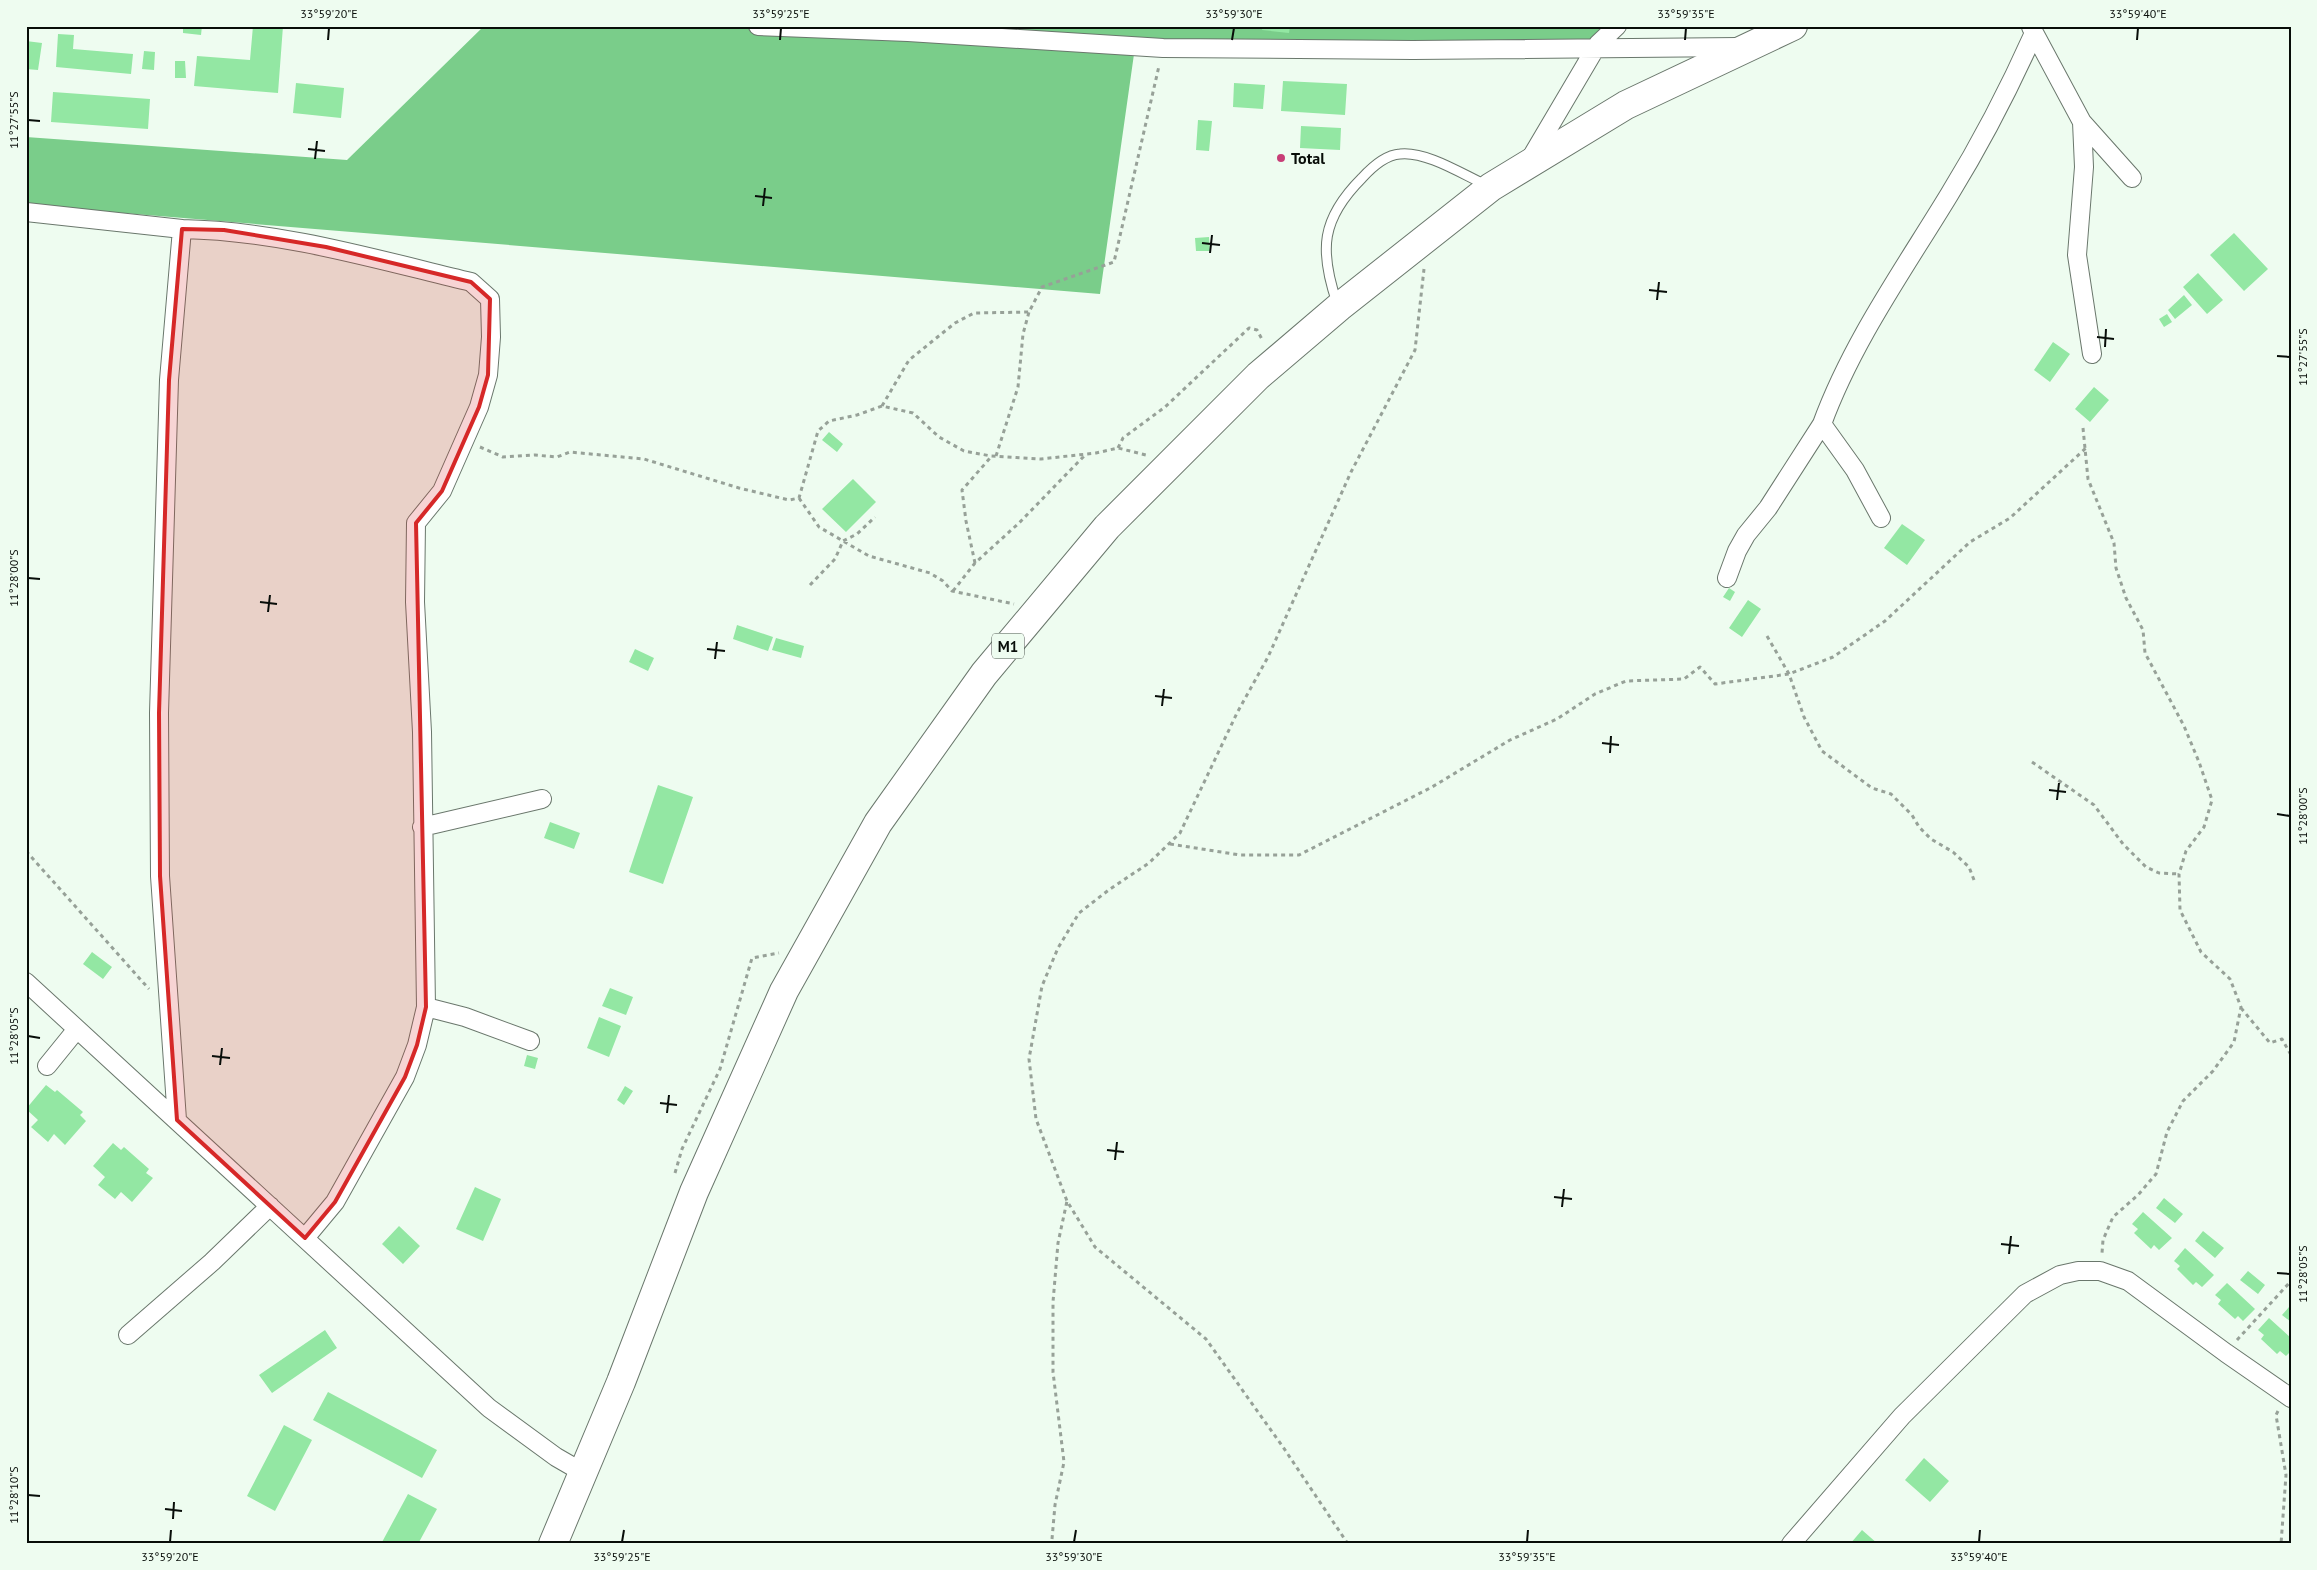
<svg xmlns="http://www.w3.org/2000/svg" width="2317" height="1570" viewBox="0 0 2317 1570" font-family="'PT Sans',sans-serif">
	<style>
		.forest { fill: #7acd8a }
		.building { fill: #93e7a3 }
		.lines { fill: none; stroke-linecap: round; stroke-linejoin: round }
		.lane-casing { stroke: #6a776c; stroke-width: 11 }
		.street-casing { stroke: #6a776c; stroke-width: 20 }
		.highway-casing { stroke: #6a776c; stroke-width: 30 }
		.path { stroke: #97a198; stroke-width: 3; stroke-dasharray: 4 4; stroke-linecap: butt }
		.lane { stroke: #fff; stroke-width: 9 }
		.street { stroke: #fff; stroke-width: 18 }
		.highway { stroke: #fff; stroke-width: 28 }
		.marked { fill: #d62828; fill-opacity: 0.2; stroke: #d62828; stroke-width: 4; stroke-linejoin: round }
		.ticks { fill: none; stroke: #080d09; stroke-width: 2 }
		.poi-dot { fill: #c83e77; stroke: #eefcf0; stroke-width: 2 }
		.labels { text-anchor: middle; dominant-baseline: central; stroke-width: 5; stroke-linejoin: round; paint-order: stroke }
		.shield { fill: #eefcf0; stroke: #4d554e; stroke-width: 1 }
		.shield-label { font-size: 15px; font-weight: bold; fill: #080d09 }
		.poi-label { font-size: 16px; font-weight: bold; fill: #080d09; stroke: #eefcf0; text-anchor: start }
		.neatline { fill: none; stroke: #080d09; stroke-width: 2 }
		.ticks-label { font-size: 12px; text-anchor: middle; fill: #080d09 }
	</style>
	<rect width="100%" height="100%" fill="#eefcf0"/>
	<!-- forest -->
	<path class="forest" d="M484,26h1124l-13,14h-459l-36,254 -1074,-89v-68l321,23z"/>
	<!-- building -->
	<path class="building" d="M183,26h19l-1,9 -18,-2z
		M253,26h30l-5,67 -84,-7 3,-30 53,4z
		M1263,26h27l-1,7 -27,-3z
		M58,34l16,1 -1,14 60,5 -2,20 -75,-7z
		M26,41l16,2 -4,27 -12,-1z
		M144,51l11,1 -1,18 -12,-1z
		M175,61h10l1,17h-11z
		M1283,81l64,3 -2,31 -64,-4z
		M296,83l48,5 -3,30 -48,-5z
		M1234,83l31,2 -2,24 -30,-2z
		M53,92l97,7 -2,30 -97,-7z
		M1198,120l14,1 -3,30 -13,-1z
		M1301,126l40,2 -1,22 -40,-2z
		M2234,233l34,36 -24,22 -34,-36z
		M1209,237l1,14h-14l-1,-13z
		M2198,273l25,27 -16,14 -24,-27z
		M2184,295l8,10 -17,14 -7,-9z
		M2167,314l5,8 -8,5 -5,-8z
		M2053,342l17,12 -20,28 -16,-12z
		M2094,387l15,13 -19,22 -15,-13z
		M829,432l14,12 -6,8 -15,-12z
		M853,479l23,23 -30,30 -24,-23z
		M1902,524l23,16 -18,25 -23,-17z
		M1729,588l6,4 -5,9 -7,-4z
		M1748,600l13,9 -19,28 -13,-9z
		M737,625l36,12 -5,14 -35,-12z
		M776,638l28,8 -3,12 -29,-8z
		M635,649l19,9 -6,13 -19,-9z
		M658,785l35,12 -30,87 -34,-12z
		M550,822l30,11 -6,16 -30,-11z
		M92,952l20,15 -9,12 -20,-15z
		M610,988l23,9 -7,18 -24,-9z
		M599,1017l22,9 -12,31 -22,-9z
		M527,1055l11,3 -3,11 -11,-3z
		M46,1085l9,7 2,-2 26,22 -3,3 6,6 -21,24 -11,-11 -6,8 -17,-15 7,-7 -12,-11z
		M625,1086l8,5 -9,14 -7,-5z
		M113,1143l8,7 3,-3 25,22 -3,4 7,5 -21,24 -11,-10 -6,7 -17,-14 7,-8 -12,-11z
		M475,1187l26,12 -18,42 -27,-12z
		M2164,1198l19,16 -8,9 -19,-15z
		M2143,1212l29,26 -13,12 -5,-5 -3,4 -17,-16 4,-4 -6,-5z
		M399,1226l21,20 -17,18 -21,-20z
		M2203,1231l21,17 -9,10 -20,-17z
		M2185,1248l29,27 -12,12 -6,-5 -3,3 -16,-16 3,-3 -6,-5z
		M2248,1271l17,14 -7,9 -18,-14z
		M2227,1283l28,26 -12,12 -5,-5 -3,3 -17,-15 3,-4 -6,-5z
		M2289,1307l2,1v14l-9,-7z
		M2269,1318l22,20v13l-5,5 -6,-5 -3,3 -16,-15 3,-4 -6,-5z
		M325,1330l12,18 -65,45 -13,-18z
		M328,1392l109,58 -15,28 -109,-58z
		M284,1425l28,15 -37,71 -28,-15z
		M1924,1458l25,23 -19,21 -25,-22z
		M408,1494l29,15 -19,35h-37z
		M1862,1530l16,14h-28z"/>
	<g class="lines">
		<defs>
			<path id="lane" d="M1337,303c-18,-53 -16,-84 25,-125 10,-11 23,-23 38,-24 26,-3 62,20 86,31"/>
			<path id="street" d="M758,26l150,6
				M909,26l-1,6 255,16 250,2 326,-3
				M2031,27l51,95 50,56
				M2082,122l2,45 -7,88 15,99
				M1529,161l69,-117 19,-18
				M26,212l156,17
				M1881,518l-26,-48 -33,-46c30,-82 82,-155 127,-229 32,-52 60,-106 85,-162
				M1727,578l10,-27 9,-16 22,-27 54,-84
				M422,827l120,-28
				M26,982l463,426 67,49 26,15
				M47,1066l30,-37
				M177,1120l-17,-244 -1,-163 10,-333 13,-151c99,2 193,30 289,53l19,17 1,38 -3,38 -9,32 -37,84 -26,32 -1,79 7,130 4,275
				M305,1238l30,-36 70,-125 12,-32 9,-38 39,10 65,24
				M128,1335l84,-73 58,-56
				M1791,1544l111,-128 123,-122 35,-19 18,-4h22l28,10 98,72 65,45"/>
			<path id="highway" d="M553,1544l68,-162 73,-190 90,-201 94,-168 106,-149 123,-147 151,-151 81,-69 152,-120 135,-82 167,-79"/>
		</defs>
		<!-- lane casing -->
		<use href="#lane" class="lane-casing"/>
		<!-- street casing -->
		<use href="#street" class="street-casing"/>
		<!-- highway casing -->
		<use href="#highway" class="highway-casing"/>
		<!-- path -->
		<path class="path" d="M882,406l27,-46 46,-37 19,-10 55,-1 13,-25 72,-25 45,-196
			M2083,428l5,51 26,64 2,25 10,30 17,32 2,23 39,73 15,36 13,38 -8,27 -18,24 -7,23 1,36 21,42 29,27 11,28 -7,35 -21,29 -30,30 -16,31 -11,42 -18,21 -25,22 -10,23 -1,13
			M480,447l23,10 32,-2 22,2 13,-5 74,7 95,29 50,12 10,-2 19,-67 11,-10 28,-6 25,-9 31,7 26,24 25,14 27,5 50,3 55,-6 22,-5 28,7
			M1118,448l5,-10 42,-31 84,-79 8,2 6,11
			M996,456l22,-69 5,-53 6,-22
			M799,498l20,29 50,29 61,17 13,8 9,10 62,13
			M975,563l-9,-42 -4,-31 29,-33
			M810,585l25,-26 8,-18 14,-7 18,-17
			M953,591l22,-28 44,-40 67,-69
			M1767,636l22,38 15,43 18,34 50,37 19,6 21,21 7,12 12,12 22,13 16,15 5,13
			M2032,762l62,43 29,39 23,23 13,6 20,1
			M1170,844l70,11h59l133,-68 78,-47 47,-21 38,-25 31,-13 58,-2 16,-12 15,17 74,-10 44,-17 52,-36 85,-79 40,-24 76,-70
			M26,851l123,138
			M2241,1008l29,35 12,-4 9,16
			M675,1173l7,-24 38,-80 32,-111 27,-5
			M2237,1340l54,-59
			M2278,1411l-2,4 10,60 -5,69
			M1052,1539l3,-34 9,-43 -11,-90v-70l5,-59 9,-42
			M1348,1544l-65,-97 -77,-108 -111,-92 -28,-46 -31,-82 -7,-60 13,-73 16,-38 21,-35 31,-24 39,-26 31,-30 57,-120 31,-56 83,-185 64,-122 9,-81"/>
		<!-- lane -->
		<use href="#lane" class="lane"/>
		<!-- street -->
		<use href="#street" class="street"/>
		<!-- highway -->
		<use href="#highway" class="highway"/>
	</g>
	<!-- marked area -->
	<path class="marked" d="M182,229l42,1 102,17 145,35 19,17 -2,76 -9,32 -37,84 -26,32 10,484 -9,38 -12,32 -70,125 -30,36 -128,-118 -17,-244 -1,-163 10,-333z"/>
	<!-- ticks -->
	<path class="ticks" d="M328,40l1,-12M780,40l1,-12M1232,40l2,-12M1685,40l1,-12M2137,40l1,-12M28,120l12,1M308,149l17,2M315,159l2,-18M755,196l17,2M763,206l2,-18M1202,243l18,2M1210,253l2,-18M1649,290l18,2M1657,300l2,-18M2097,337l17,2M2105,347l1,-18M2277,356l13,1M28,578l12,1M260,602l17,2M268,612l2,-17M707,649l18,2M715,659l2,-17M1155,696l17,2M1162,706l2,-17M1602,743l17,2M1610,753l1,-17M2049,790l17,2M2057,800l2,-17M2277,814l13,2M28,1036l12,2M212,1056l18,2M220,1065l2,-17M660,1103l17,2M667,1113l2,-18M1107,1150l17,2M1115,1160l2,-18M1554,1197l18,2M1562,1207l2,-18M2001,1244l18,2M2009,1254l2,-18M2277,1273l13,1M28,1495l12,1M165,1509l17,2M173,1519l1,-17M170,1542l1,-12M622,1542l2,-12M1074,1542l2,-12M1527,1542l1,-12M1979,1542l1,-12"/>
	<!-- markers -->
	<circle class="poi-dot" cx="1281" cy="158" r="5"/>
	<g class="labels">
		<!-- shield labels -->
		<rect class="shield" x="992" y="633.5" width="32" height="25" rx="4"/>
		<g class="shield-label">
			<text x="1008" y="646">M1</text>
		</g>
		<!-- poi labels -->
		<g class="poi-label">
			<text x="1291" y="158">Total</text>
		</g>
	</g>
	<!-- border -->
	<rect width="2317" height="1570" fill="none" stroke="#eefcf0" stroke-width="55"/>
	<rect x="28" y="28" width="2262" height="1514" class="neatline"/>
	<g class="ticks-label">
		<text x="329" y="18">33°59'20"E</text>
		<text x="781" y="18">33°59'25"E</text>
		<text x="1234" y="18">33°59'30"E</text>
		<text x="1686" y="18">33°59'35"E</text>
		<text x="2138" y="18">33°59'40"E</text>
		<text transform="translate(14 120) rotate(-90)" y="4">11°27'55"S</text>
		<text transform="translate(2303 357) rotate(-90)" y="4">11°27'55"S</text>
		<text transform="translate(14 578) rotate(-90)" y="4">11°28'00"S</text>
		<text transform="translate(2303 816) rotate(-90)" y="4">11°28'00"S</text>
		<text transform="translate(14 1036) rotate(-90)" y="4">11°28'05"S</text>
		<text transform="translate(2303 1274) rotate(-90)" y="4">11°28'05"S</text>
		<text transform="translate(14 1495) rotate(-90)" y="4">11°28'10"S</text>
		<text x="170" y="1561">33°59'20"E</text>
		<text x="622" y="1561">33°59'25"E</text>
		<text x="1074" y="1561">33°59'30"E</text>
		<text x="1527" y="1561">33°59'35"E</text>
		<text x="1979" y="1561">33°59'40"E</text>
	</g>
</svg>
